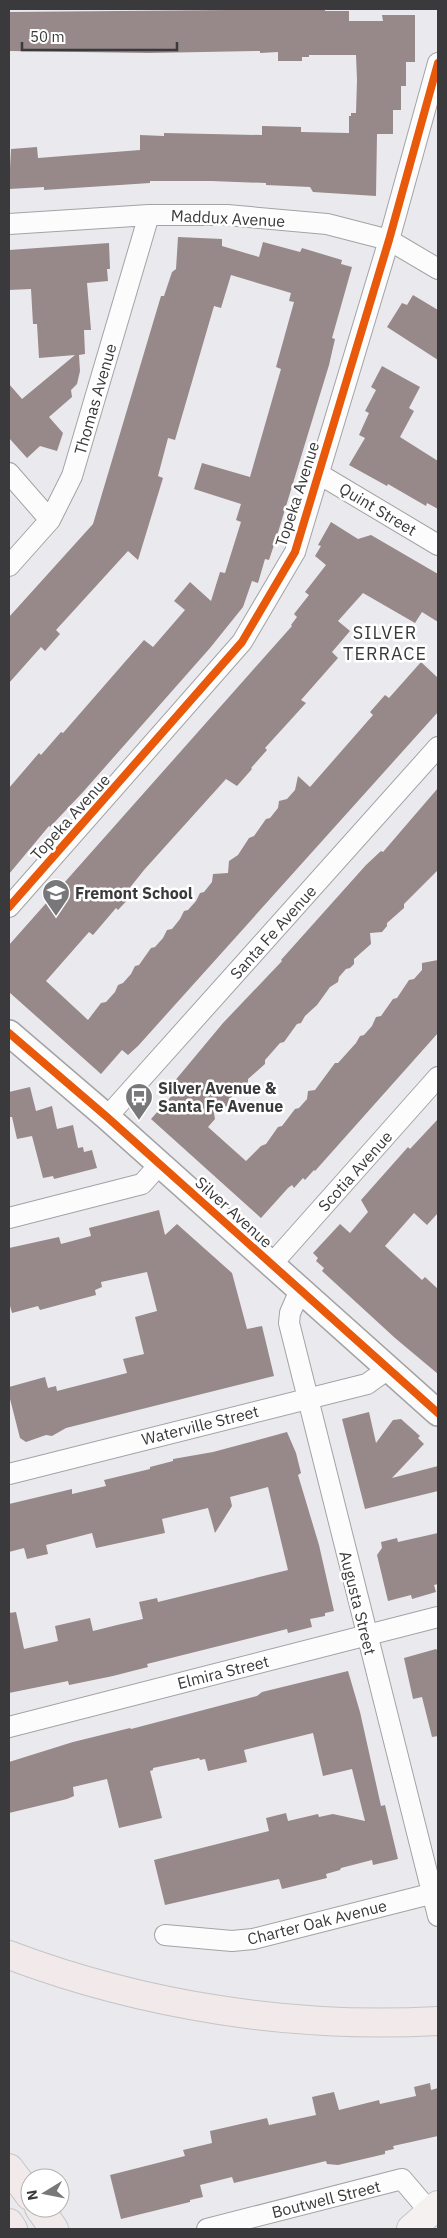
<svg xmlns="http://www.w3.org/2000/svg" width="447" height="2238" viewBox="0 0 447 2238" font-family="'IBM Plex Sans',sans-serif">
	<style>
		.building { fill: #978889 }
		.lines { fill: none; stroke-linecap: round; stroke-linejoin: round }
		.minor-casing { stroke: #a3a3a5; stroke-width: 22 }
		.tertiary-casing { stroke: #a3a3a5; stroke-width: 28 }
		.primary-casing { stroke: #c5c5c6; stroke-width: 30 }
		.motorway-casing { stroke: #c5c5c6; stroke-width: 30 }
		.minor { stroke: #fcfcfc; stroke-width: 20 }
		.tertiary { stroke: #fcfcfc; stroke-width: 25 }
		.primary { stroke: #f5f1f1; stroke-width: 28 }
		.motorway { stroke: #f2e9ea; stroke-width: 28 }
		.cycleway-casing { stroke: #fff; stroke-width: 11 }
		.cycleway { stroke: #e8590c; stroke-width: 8 }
		.labels { text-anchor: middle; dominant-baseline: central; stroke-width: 5; stroke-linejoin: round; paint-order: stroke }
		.street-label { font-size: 16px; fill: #3a3a3c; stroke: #fff }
		.poi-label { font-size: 16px; font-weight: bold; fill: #3a3a3c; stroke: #fff; text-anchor: start }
		.neighbourhood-label { font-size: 18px; letter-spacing: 1px; fill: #3a3a3c; stroke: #fff }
	</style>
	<rect width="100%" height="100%" fill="#eaeaee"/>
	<!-- building -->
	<path class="building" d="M325,9v2h24v10h34l-1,-6h33v47h-9v24h-5v24h-8v24h-16l-1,62 -63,-4 -3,-5 -44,-2v-2l-55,-2h-61v2l-106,7v-3l-35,2 2,-40 26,-2 1,11 102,-8v-15l24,1v-3l98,2v-9l39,1v5l48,1v-17h2v-3h5l1,-33 -1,-25h-47v2h-7v4h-24v-9l-18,1v-2l-111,2 -140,-2v-39z
		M178,237l44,2v7l37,11 4,-15 37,10 2,-4 40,12 -1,4 11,3 -20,71 3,1 -6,26 -53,174 -7,21 -4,-1 -7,24 -6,-2 -9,26 -33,41 -127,144 -33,35 -1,-1 -40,48v-86l30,-35 2,2 20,-23 2,1 81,-93 9,7 32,-37 -11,-9 16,-19 21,19 9,-29 5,1 16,-51 -5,-2 5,-16 -47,-15 8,-26 48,14 31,-108 -5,-2 18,-65 -5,-1 2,-8 -60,-18 -10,33 -7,-2 -39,134 -7,-2 -10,38 5,2 -25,82 -10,-9 -72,79 4,4 -15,17 -4,-4 -32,36v-66l84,-93 68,-228h3l8,-24 4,-3z
		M109,243l1,26h-3l1,12 -21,2 4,47h-7l1,24 -6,1 1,16 -3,13 -6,6 1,7 -23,20 14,16 -6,18 -17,-5 -13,12 -18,-20v-54l13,15 53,-44 -36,3 -2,-34h-4l-2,-35 -22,1v-40z
		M413,295l25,15v50l-51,-33 15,-24 5,2z
		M382,366l38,21 -11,21 5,3 -14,26 38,24v48l-11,-6 -1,3 -38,-22 -1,2 -38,-21 16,-27 -6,-3 10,-22 -4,-2 11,-21 -5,-3z
		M331,522l27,17 13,-4 67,39v48l-16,-10 -7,11 -52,-30 -25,28 12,10 -18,21 6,6 -37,42 5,3 -41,45 2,2 -16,18 1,1 -15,17 -11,-7 -82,91 -16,20 5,4 -15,16 -2,-2 -23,27 -4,-3 -43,49 42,39 13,-17 5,-1 9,-10 3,-7 5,-2 8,-9 4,-8 4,-1 12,-17 4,-1 8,-9 4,-8 5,-1 8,-10 4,-8 4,-1 8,-9 4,-8 4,-1 8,-10 1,-8 15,-1 1,-12 9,-6 11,-17 5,-2 12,-17 4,-1 8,-10 1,-7 8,-2 8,-9 3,-14 12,11 63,-72 -3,-3 15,-17 4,3 32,-36 17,16v34l-300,334 -10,9 -6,-5 -21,24 -92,-82v-47l283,-319 -1,-1 6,-8 -3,-3 15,-19 -4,-3 21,-27 -11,-9 6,-10 -3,-1z
		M438,788v82l-34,34v4l-17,15v3l-5,6 -12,1 1,11 -17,15v5l-4,4 -4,1 -7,8 -1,5 -8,5 -13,18 -12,11 -4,7 -4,1 -13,18 -4,1 -7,8 -8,9v4l-17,15v3l-5,6 -12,2 1,11 -4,5 -15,2 2,11 -7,8 38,34 15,-15 5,-2 12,-17 4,-1 13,-17 4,-1 8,-9 1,-8 7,-1 20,-27h3l18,-20 4,-7 4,-1 8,-9 4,-9 5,-1 12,-17 4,-1 12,-18 5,-1 8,-9v-7l16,-3v73l-123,138 -1,-1 -9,10 -2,-2 -9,10 -2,-3 -4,3 -27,30 -110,-99 25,-28 -4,-3 3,-3 -2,-2 50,-60 59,-62 -1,-1 85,-95 15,-14 2,1z
		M30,1087l6,24 16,-5 5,23 16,-4 5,23 5,-1 1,5 8,-2 5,18 -43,11 -1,-3 -10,2 -11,-42 -15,3 -5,-22h-3v-25z
		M438,1119v94l-11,12 -13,-12 -29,33 37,34 3,-3 13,12v85l-43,-36 -73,-67 2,-3 -8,-7 2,-3 -5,-5 27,-29 10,9 18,-21 -7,-12 47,-53 2,2z
		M159,1210l6,25 12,-11 55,49 15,56 15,-3 12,50 -208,52 -14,8 -6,-1 -20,7 -6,-4 -11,-43v-8l36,-10 3,11 8,-2 1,5 70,-18 -4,-14 21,-5 -9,-37 22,-6 -10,-39 -46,10 1,5 -7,3 1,5 -56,15 -2,-4 -26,7 -3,-11v-54l50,-11 2,7 30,-8 -2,-8z
		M369,1412l7,31 17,-23 8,-1 19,17 -2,2 6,6 -32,34 46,-12v25l-73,18 -23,-90z
		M287,1432l9,21 5,20 -3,2 21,70 15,66 -9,2v3l-15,3 2,8 -24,6 -1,-4 -140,35 1,3 -35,9 -44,9 -1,-4 -59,12v-80l7,-1 8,37 34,-8 -3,-15 35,-8 3,13 24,-6 26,-6 -4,-17 18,-4 1,4 130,-32 -20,-83 -38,10 2,9 -17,27 -7,-25 -46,11 3,14 -69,15 -4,-15 -46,12 2,9 -21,5 -3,-11 -15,4v-48l63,-15v5l34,-8 -2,-6 46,-11v-2l23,-6v-2l40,-7z
		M438,1533v51l-4,1 2,7 -24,7 -1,-4 -23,6 -11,-46 5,-7 -1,-6 16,-4 1,4z
		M436,1649l2,2v85l-6,1 -10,-40 -9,2 -9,-41z
		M348,1671l12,41 21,94 4,-1 13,54 -25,6 -1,-5 -31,8 -1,2 -14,4 1,4 -45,11 -3,-10 -114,26 -11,-45 115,-29 -3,-13 20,-5 2,8 30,-7 1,3 14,-3 32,7 -13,-52 -29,7 -10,-43 -69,17 3,12 -39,9 -3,-12 -5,1 -1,-2 -46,10v2l-3,1 12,47 -43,10 -12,-49 -34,8 1,9 -7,3 -58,14v-51l64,-20 57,-14 1,1 126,-33 5,-4z
		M430,2083l1,7 7,-2v48l-45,10 1,3 -9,2v3l-47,11 -11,-1 -1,-3 -92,22 -2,-6 -32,8 3,12 -13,3v2l-69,17 -11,-44 75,-19 -2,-6 29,-7 -2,-12 57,-13 2,7 47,-10 -4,-18 22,-5 5,18 40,-10 1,4 36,-8 -2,-9z"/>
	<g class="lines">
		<defs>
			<path id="minor" d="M9,224l140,-9h78l100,9 62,16 49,29
				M9,473l41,47
				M319,474l119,71
				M9,566l41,-46 22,-44 77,-261
				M9,907l233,-265 53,-90 94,-312 49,-177
				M107,1117l331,-370
				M9,1218l133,-34 18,-20
				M271,1265l167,-188
				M300,1290l-10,23 -1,10 149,593
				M9,1474l358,-90 21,-15
				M9,1727l429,-110
				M165,1935l67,6 21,-2 185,-47
				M207,2229l195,-50 28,33"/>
			<path id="tertiary" d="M9,1033l98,84 331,296"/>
			<path id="primary" d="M411,2229l27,-24"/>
			<path id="motorway" d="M9,1955c135,51 285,74 429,66
				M9,2168l21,28
				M39,2208l15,21
				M9,2223l4,6"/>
		</defs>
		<!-- minor casing -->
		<use href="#minor" class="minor-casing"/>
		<!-- tertiary casing -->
		<use href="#tertiary" class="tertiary-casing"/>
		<!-- primary casing -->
		<use href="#primary" class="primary-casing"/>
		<!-- motorway casing -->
		<use href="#motorway" class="motorway-casing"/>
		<!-- minor -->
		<use href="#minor" class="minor"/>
		<!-- tertiary -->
		<use href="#tertiary" class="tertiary"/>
		<!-- primary -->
		<use href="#primary" class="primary"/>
		<!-- motorway -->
		<use href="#motorway" class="motorway"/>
		<defs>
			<path id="cycleway" d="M9,907l233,-265 53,-90 94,-312 49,-177
				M9,1033l98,84 331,296"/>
		</defs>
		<!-- cycleway casing -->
		<use href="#cycleway" class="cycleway-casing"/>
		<!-- cycleway -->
		<use href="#cycleway" class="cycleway"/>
	</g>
	<!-- icons -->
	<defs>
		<symbol id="school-pin" viewBox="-11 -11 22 30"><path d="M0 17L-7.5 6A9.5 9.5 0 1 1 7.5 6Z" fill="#78787a" stroke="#fff"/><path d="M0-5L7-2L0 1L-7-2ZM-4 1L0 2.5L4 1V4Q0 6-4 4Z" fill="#fff"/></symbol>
		<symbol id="bus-pin" viewBox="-11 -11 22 30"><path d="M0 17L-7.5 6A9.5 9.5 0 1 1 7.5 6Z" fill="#78787a" stroke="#fff"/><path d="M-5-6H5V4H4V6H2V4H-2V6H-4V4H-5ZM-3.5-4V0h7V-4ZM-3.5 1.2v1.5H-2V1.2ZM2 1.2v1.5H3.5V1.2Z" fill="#fff"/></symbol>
	</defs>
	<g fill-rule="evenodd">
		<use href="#school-pin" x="40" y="877" width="32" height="43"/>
		<use href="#bus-pin" x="123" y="1081" width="32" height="43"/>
	</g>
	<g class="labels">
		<!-- street labels -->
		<g class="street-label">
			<text transform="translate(228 218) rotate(3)">Maddux Avenue</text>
			<text transform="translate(95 399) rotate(-74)">Thomas Avenue</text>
			<text transform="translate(297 494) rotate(-72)">Topeka Avenue</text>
			<text transform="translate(378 509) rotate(31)">Quint Street</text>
			<text transform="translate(70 817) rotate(-48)">Topeka Avenue</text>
			<text transform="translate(273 932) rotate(-48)">Santa Fe Avenue</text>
			<text transform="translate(355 1171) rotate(-48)">Scotia Avenue</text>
			<text transform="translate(234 1212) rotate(42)">Silver Avenue</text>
			<text transform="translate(200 1425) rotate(-14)">Waterville Street</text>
			<text transform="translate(358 1603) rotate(76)">Augusta Street</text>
			<text transform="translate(223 1672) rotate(-14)">Elmira Street</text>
			<text transform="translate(317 1922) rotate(-14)">Charter Oak Avenue</text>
			<text transform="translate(326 2199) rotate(-14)">Boutwell Street</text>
		</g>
		<!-- poi labels -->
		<g class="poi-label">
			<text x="75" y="893">Fremont School</text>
			<text x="158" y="1088">Silver Avenue &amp;<tspan x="158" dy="18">Santa Fe Avenue</tspan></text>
		</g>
		<!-- neighbourhood labels -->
		<g class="neighbourhood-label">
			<text x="385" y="632">SILVER<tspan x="385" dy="21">TERRACE</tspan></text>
		</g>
	</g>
	<!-- border -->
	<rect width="447" height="2238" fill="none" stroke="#3a3a3c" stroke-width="20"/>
	<!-- north arrow -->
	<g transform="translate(45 2193) rotate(260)"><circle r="24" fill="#ffffff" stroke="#b0b0b1"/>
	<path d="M0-4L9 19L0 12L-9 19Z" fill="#78787a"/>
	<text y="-8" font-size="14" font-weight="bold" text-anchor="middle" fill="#3a3a3c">N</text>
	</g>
	<!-- scale -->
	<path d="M22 42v8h155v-8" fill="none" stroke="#3a3a3c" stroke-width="2.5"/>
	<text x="30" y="42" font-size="15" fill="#3a3a3c" stroke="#ffffff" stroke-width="4" paint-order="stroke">50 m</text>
</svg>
